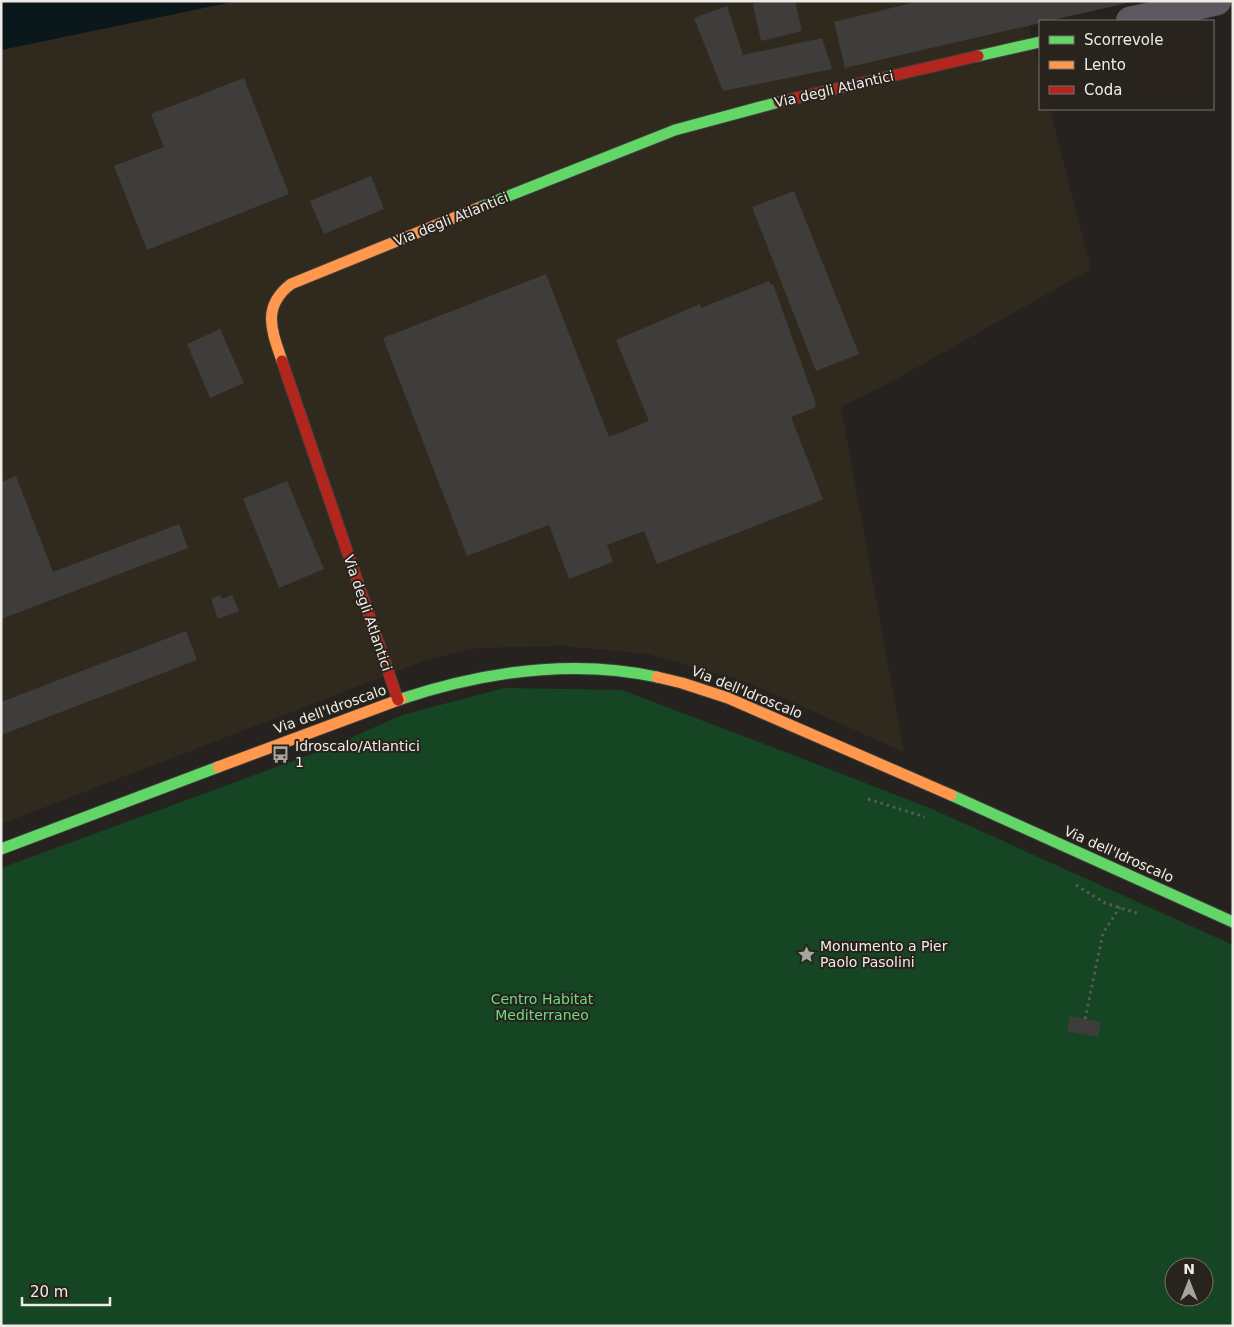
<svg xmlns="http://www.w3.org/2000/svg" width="1234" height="1327" viewBox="0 0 1234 1327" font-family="'DejaVu Sans',sans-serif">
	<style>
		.built { fill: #30291d }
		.green { fill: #154522; fill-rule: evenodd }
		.water { fill: #0a181c }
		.building { fill: #3f3c3c }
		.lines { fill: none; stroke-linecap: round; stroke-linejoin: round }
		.street-casing { stroke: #403e3c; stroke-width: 29 }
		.fast-casing { stroke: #403e3c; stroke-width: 13 }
		.slow-casing { stroke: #403e3c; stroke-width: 13 }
		.jam-casing { stroke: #403e3c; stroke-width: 13 }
		.path { stroke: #5b585a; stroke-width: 3; stroke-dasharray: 2.5 4; stroke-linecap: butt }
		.street { stroke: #5c5860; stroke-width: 28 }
		.fast { stroke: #63d668; stroke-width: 11 }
		.slow { stroke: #ff974d; stroke-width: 11 }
		.jam { stroke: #b3261e; stroke-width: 11 }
		.labels { text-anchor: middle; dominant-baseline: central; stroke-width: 4; stroke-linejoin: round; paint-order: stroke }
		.street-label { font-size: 14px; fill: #efece7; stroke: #28231c }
		.poi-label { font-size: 14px; fill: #efece7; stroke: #28231c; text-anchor: start }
		.park-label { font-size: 14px; fill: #6eda88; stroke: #28231c }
	</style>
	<rect width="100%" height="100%" fill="#25221f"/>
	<!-- built -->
	<path class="built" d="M237,1h898l-87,20h-8v2l-11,3 11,44v39h10l41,160 -198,112 -52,26 63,345 -155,-69 -101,-29 -85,-8 -86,2 -50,12 -426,164v-774z"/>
	<!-- green -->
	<path class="green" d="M504,688l118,2 184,70 126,49 301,136v381h-1232v-458l327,-120 74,-33zM1174,1267h30v30h-30z"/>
	<!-- water -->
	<path class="water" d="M1,1h236l-236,49z"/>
	<!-- building -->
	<path class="building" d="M765,1h30l7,30 -41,10 -8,-37z
		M920,1h206l1,2 -79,18h-8v2l-195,45 -11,-46z
		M727,6l16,49 79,-17 10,31 -109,22 -29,-73z
		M244,78l45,116 -142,56 -33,-84 50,-19 -13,-33z
		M371,176l13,33 -60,25 -14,-33z
		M794,191l65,163 -43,17 -64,-164z
		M546,274l63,163 40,-16 -33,-81 84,-36 1,4 68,-27 2,4 2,-1 42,117 1,6 -25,10 32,82 -1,1 -165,64 -13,-33 -37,14 6,17 -44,17 -20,-54 -82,31 -84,-218z
		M220,329l24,54 -34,15 -23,-54z
		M16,476l37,96 126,-48 9,24 -187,71v-137z
		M287,481l37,88 -45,19 -36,-89z
		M220,595l2,4 10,-4 7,16 -21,8 -7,-20z
		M186,631l11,29 -196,75v-33z
		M1070,1016l31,6 -3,15 -31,-6z"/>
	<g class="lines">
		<defs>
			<path id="street" d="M1130,21l87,-20"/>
			<path id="fast" d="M978,56l62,-14
				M478,208l197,-78 104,-28
				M401,699c82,-27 169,-41 256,-22
				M951,795l282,127
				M1,849l217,-82"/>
			<path id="slow" d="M282,361c-10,-30 -21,-54 9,-77l187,-76
				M657,677l25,6 46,15 223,97
				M218,767l183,-68"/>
			<path id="jam" d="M779,102l199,-46
				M282,361l116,339"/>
		</defs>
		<!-- street casing -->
		<use href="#street" class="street-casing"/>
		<!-- fast casing -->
		<use href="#fast" class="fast-casing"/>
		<!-- slow casing -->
		<use href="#slow" class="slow-casing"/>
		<!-- jam casing -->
		<use href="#jam" class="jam-casing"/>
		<!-- path -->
		<path class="path" d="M868,799l57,18
			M1076,885l29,18 35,11
			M1085,1019l18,-86 17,-26"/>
		<!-- street -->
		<use href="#street" class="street"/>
		<!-- fast -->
		<use href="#fast" class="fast"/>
		<!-- slow -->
		<use href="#slow" class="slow"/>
		<!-- jam -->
		<use href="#jam" class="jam"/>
	</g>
	<!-- icons -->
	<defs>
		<symbol id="bus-bare" viewBox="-9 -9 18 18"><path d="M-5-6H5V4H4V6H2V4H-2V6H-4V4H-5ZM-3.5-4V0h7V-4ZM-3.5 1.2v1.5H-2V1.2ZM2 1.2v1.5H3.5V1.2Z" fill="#a8a5a1" stroke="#28231c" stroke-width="2.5" paint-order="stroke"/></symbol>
		<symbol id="sight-bare" viewBox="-9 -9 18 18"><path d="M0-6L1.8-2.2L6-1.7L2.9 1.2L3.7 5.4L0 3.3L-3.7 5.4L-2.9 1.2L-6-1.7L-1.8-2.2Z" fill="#a8a5a1" stroke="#28231c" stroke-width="2.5" paint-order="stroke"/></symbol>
	</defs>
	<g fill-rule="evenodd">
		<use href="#bus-bare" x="268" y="742" width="25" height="25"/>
		<use href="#sight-bare" x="794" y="942" width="25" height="25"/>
	</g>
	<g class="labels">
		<!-- street labels -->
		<g class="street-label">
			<text transform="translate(834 89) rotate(-13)">Via degli Atlantici</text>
			<text transform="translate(451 219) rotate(-22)">Via degli Atlantici</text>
			<text transform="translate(368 613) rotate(71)">Via degli Atlantici</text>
			<text transform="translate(747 692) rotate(22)">Via dell'Idroscalo</text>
			<text transform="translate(330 709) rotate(-20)">Via dell'Idroscalo</text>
			<text transform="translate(1119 854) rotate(24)">Via dell'Idroscalo</text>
		</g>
		<!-- poi labels -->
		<g class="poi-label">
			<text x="295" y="746">Idroscalo/Atlantici<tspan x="295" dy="16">1</tspan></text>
			<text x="820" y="946">Monumento a Pier<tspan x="820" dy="16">Paolo Pasolini</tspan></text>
		</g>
		<!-- park labels -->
		<g class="park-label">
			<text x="542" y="999">Centro Habitat<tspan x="542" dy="16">Mediterraneo</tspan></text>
		</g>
	</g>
	<!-- border -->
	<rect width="1234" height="1327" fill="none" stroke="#efece7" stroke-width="5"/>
	<!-- legend -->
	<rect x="1039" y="20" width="175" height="90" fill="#28231c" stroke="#78736d"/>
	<rect x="1049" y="36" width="25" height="8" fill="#63d668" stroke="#78736d"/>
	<text x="1084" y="45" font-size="15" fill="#efece7">Scorrevole</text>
	<rect x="1049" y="61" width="25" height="8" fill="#ff974d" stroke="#78736d"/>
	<text x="1084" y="70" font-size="15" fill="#efece7">Lento</text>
	<rect x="1049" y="86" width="25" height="8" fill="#b3261e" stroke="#78736d"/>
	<text x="1084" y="95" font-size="15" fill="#efece7">Coda</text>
	<!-- north arrow -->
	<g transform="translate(1189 1282)"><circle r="24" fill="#28231c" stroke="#78736d"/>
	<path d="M0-4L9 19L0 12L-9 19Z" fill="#a8a5a1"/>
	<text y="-8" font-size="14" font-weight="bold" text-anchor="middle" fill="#efece7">N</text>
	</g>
	<!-- scale -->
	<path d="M22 1297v8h88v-8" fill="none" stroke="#efece7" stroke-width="2.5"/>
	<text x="30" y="1297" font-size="15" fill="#efece7" stroke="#28231c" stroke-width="4" paint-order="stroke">20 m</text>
</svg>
